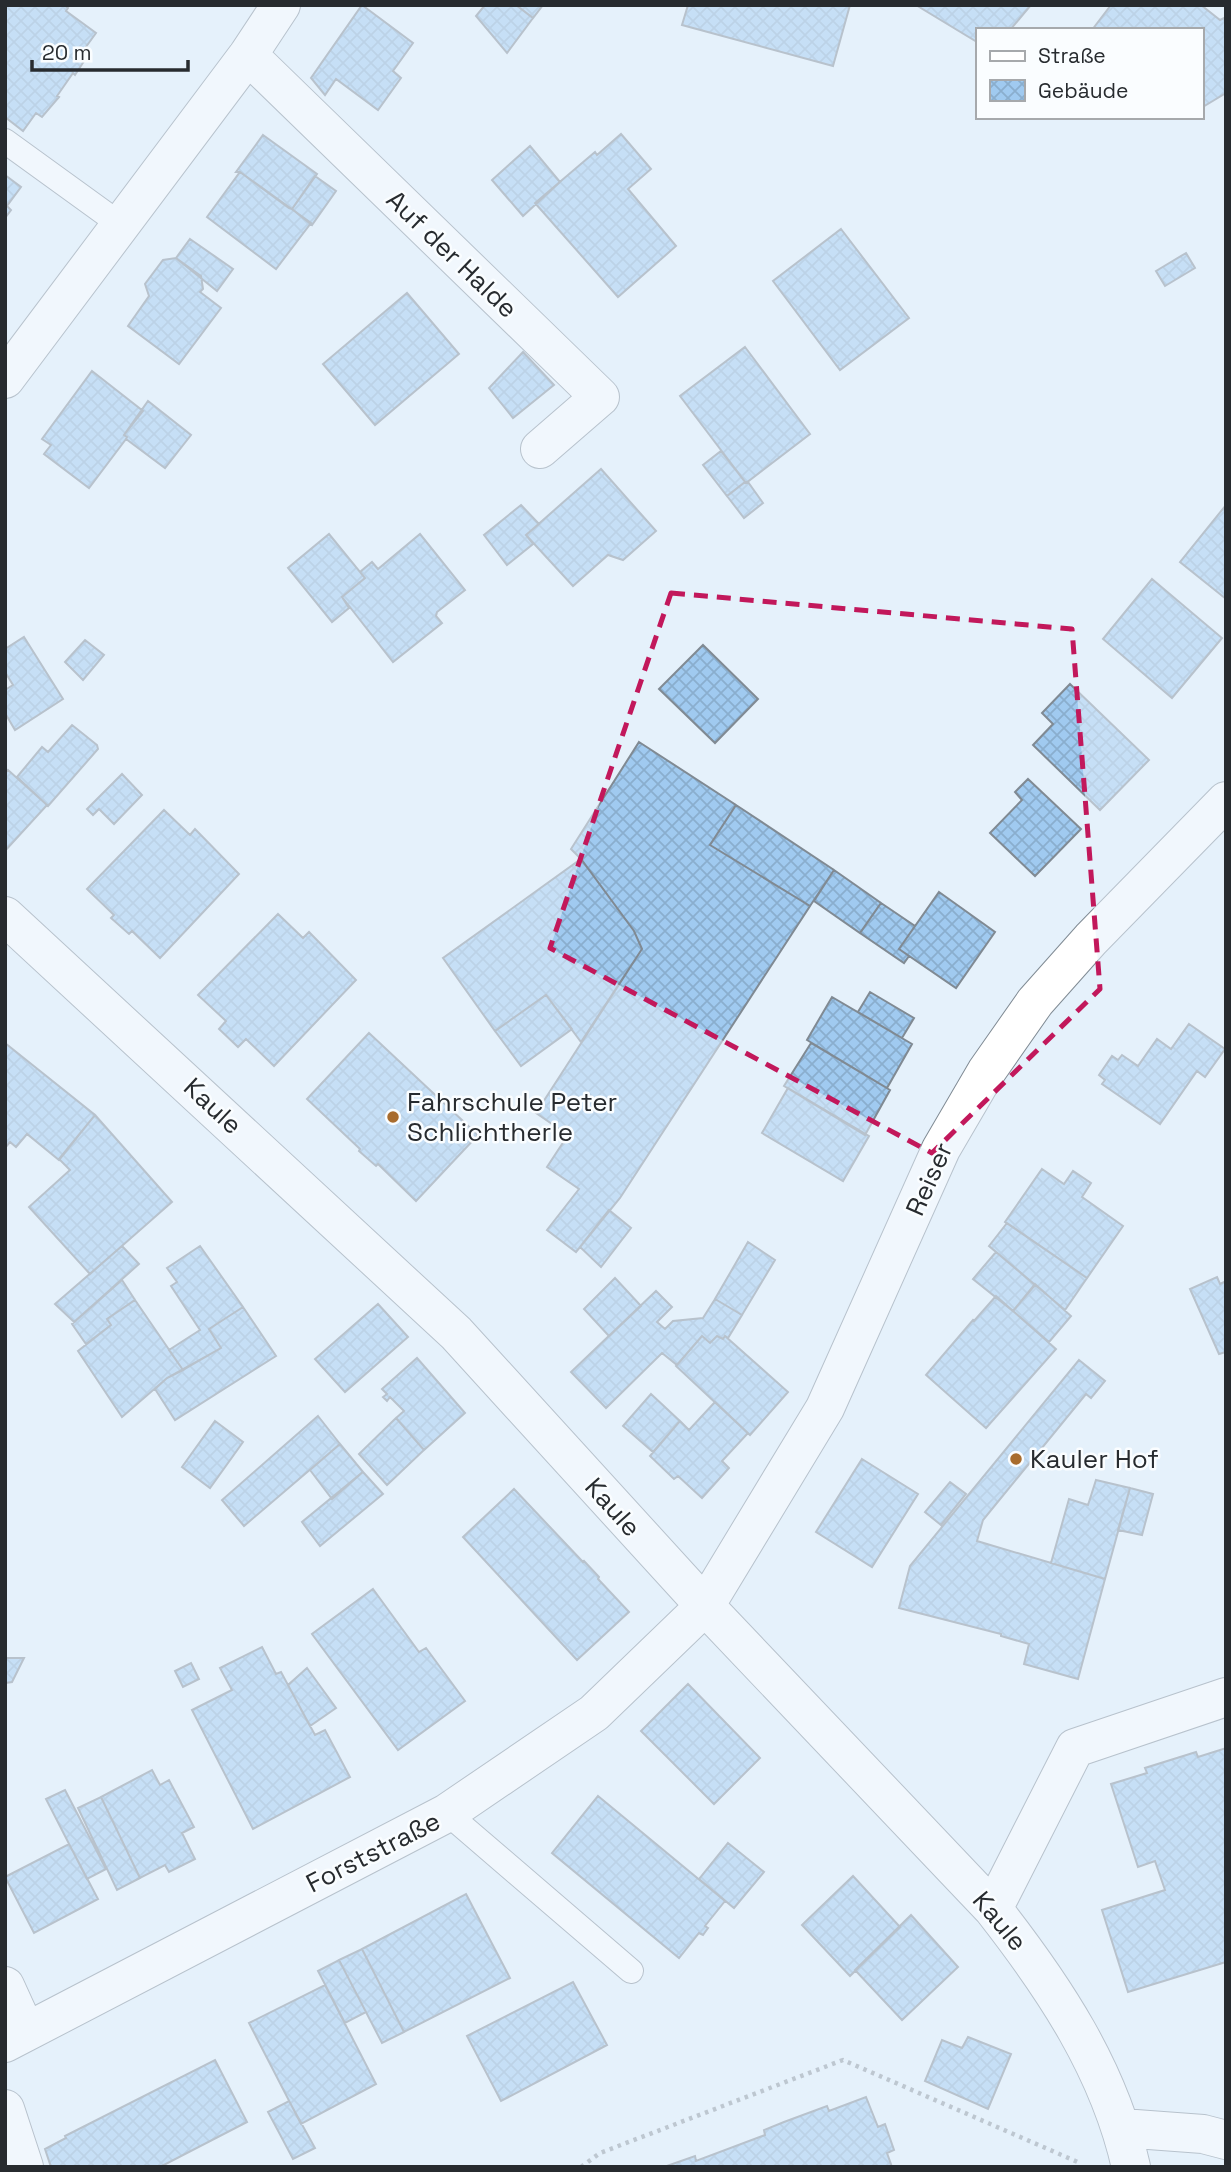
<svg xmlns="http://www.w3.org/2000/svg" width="1231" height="2172" viewBox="0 0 1231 2172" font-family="'Space Grotesk',sans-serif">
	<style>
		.building { fill: url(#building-cross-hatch); stroke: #808a93; stroke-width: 2 }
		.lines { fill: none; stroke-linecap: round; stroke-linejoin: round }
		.lane-casing { stroke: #808b94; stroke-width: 26 }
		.street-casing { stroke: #808b94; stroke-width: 40 }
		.path { stroke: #8c949c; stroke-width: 4.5; stroke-dasharray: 3.5 5; stroke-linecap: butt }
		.lane { stroke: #fff; stroke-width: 24 }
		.street { stroke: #fff; stroke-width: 38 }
		.marked { fill: none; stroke: #c2185b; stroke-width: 5; stroke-dasharray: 14 9; stroke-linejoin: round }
		.poi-dot { fill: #a86c2e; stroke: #fafdff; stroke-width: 2.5 }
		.labels { text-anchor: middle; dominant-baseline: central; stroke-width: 5; stroke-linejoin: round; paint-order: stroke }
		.street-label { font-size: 26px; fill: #272b2f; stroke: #fafdff }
		.poi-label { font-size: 26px; fill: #272b2f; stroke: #fafdff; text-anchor: start }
	</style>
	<defs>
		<pattern id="building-cross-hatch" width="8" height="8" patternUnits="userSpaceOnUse" patternTransform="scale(1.75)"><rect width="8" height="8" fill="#a0caf0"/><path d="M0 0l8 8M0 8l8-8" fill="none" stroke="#8aaece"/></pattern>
	</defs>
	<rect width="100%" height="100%" fill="#e5f1fb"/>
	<!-- building -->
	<path class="building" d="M5,5h59l4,3 -2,3 30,22 -13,18 5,4 -13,20 -2,-2 -16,23 2,1 -17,20 -6,-4 -13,18 -18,-14z
		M362,5l51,38 -20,28 8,7 -23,32 -42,-31 -11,16 -14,-17z
		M485,5h31l17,13 -26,35 -31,-37z
		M516,5h27l-10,13z
		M688,5h162l-17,61 -151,-41z
		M916,5h115l-21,25h-33v12z
		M1111,5h90l19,15 6,-3v76l-25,15v-78h-109z
		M621,134l30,35 -23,20 48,57 -58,51 -83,-94 60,-51 2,3z
		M263,135l54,39 -25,35 -3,-1 -49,-36h-4z
		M530,146l30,36 -37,34 -31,-36z
		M240,172l71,51 -35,46 -69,-52z
		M5,175l16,12 -14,19 4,4 -6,8z
		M315,176l21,15 -24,34 -20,-16z
		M841,229l68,89 -69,52 -67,-89z
		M190,239l43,30 -16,22 -41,-33z
		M1186,253l9,15 -30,18 -9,-15z
		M176,258l25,18 2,13 -3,3 21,16 -42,56 -51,-38 21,-30 -4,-12 18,-24z
		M407,293l52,61 -84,71 -52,-61z
		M745,347l65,87 -64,49 -66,-87z
		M523,352l31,33 -41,33 -24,-30z
		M92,371l51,40 -19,24 3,2 -1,2 -37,49 -45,-34 7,-9 -9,-6z
		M148,401l43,34 -26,33 -39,-29 1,-2 -3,-2z
		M721,451l24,31 -18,14 -24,-31z
		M601,469l55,62 -33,29 -15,-5 -35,31 -47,-51z
		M745,482h3l15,21 -19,15 -17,-22z
		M521,505l18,19 -13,11 7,9 -26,21 -23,-30z
		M1226,505v94l-46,-37z
		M329,534l36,44 -23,19 7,11 -17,14 -44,-54z
		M420,534l45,56 -28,22 -1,4 6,7 -49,39 -51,-65 23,-19 -5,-6 12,-10 6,7z
		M1152,579l70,59 -50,60 -69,-59z
		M24,637l39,62 -48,31 -10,-17v-23l8,-5 -8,-13v-23z
		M85,640l19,15 -21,25 -18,-18z
		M703,645l55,54 -43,44 -56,-54z
		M1070,684l79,76 -49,50 -67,-65 20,-21 -11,-11z
		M72,725l25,20 1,4 -50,57 -31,-29 25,-30 6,5z
		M639,742l97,63 -26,40 100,61 -190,292 -44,54 -29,-22 32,-41 -32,-22 21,-32 -32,-22 106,-164 -8,-18 -53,-72 -10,-10z
		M8,770l39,35 -42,46v-78z
		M122,774l20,21 -28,29 -15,-15 -6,6 -6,-6z
		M1028,779l53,50 -46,47 -45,-43 32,-33 -7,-8z
		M736,805l98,65 -24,36 -100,-61z
		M164,810l26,25 5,-6 44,45 -79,84 -28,-27 -3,3 -18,-16 3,-3 -27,-26z
		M581,859l53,72 8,18 -61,93 -35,-47 -51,36 -52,-73z
		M834,870l47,33 -21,30 -46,-32z
		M939,892l56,40 -39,56 -57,-39z
		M881,903l34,23 -16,23 10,7 -5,7 -44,-30z
		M278,914l25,24 6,-6 47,48 -82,86 -28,-27 -8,8 -19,-18 7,-8 -28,-26z
		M870,992l44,26 -12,20 -44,-26z
		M546,995l26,34 -51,37 -26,-35z
		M832,997l80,47 -25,44 -80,-48z
		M1189,1024l36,25 -20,28 -8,-6 -37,53 -58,-40 3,-4 -6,-5 13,-19 6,4 4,-5 16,11 19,-27 14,10z
		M369,1033l109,102 -62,66 -38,-37 -2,2 -17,-15 1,-2 -53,-50z
		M5,1043l90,72 -36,45 -32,-26 -11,13 -6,-5 -5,6z
		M811,1043l79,47 -25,45 -81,-49z
		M788,1088l81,48 -26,45 -81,-48z
		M95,1115l77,87 -82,72 -61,-67 41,-37 -11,-11z
		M1042,1169l22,15 9,-13 18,12 -9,14 41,29 -36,52 -82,-56z
		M609,1210l22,18 -30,39 -21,-20z
		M1007,1223l80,55 -22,32 -76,-64z
		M748,1242l27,18 -33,55 -27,-16z
		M122,1246l17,18 -65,58 -19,-18z
		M200,1246l43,61 -34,22 12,19 -38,22 -14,-20 31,-20 -29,-44 6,-4 -10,-14z
		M996,1252l39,33 -22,26 -40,-32z
		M1217,1277l3,7 6,-3v71l-7,2 -29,-65z
		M615,1278l26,28 -32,30 -25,-27z
		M122,1280l13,20 -28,19 4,6 -25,19 -14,-20z
		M1035,1284l36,32 -22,26 -36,-31z
		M656,1291l16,16 -15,15 8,7 8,-8 30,-3 12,-19 27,16 -14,23 -3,-2 -2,3 -6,-3 -7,7 -8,-7 -25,29 -15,-12 -56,55 -35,-36z
		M996,1296l60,53 -70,79 -60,-53 47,-55 1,1z
		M135,1300l48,70 -16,8 -45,39 -44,-66 33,-26 -4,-6z
		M378,1304l30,33 -63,55 -30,-33z
		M243,1307l33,49 -101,64 -20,-31 12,-11 54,-30 -12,-19z
		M702,1336l8,7 7,-7 6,3 2,-3 63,56 -38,43 -74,-69z
		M417,1358l48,55 -41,37 -28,-32 8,-7 -14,-14 -3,4 -4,-4 4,-3 -5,-5z
		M1079,1360l26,21 -14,17 -5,-4 -103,126 -6,21 128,38 -27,100 -54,-15 5,-20 -28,-8v-2l-102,-26 11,-42z
		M651,1394l29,27 -27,31 -30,-26z
		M715,1402l33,31 -26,28 7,7 -27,30 -24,-22 -4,3 -24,-23 30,-35 9,9z
		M318,1416l22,28 -96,82 -22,-26z
		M396,1418l28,32 -37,35 -28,-31z
		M215,1421l28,21 -33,46 -28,-21z
		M340,1444l23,28 -31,27 -22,-29z
		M862,1459l56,35 -46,73 -56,-35z
		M363,1472l20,22 -63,52 -18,-24z
		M1096,1480l34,8 -25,91 -54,-16 18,-64 19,6z
		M950,1482l16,12 -25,31 -16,-13z
		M1130,1488l23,6 -11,41 -24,-5z
		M514,1489l69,73 1,-1 15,16 -1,2 31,33 -52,48 -114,-123z
		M373,1589l46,63 7,-4 39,53 -67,49 -86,-116z
		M262,1647l14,27 5,-2 34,63 10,-5 25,47 -97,52 -61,-119 40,-20 -12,-22z
		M5,1658h19l-12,24 -7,1z
		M191,1663l8,16 -16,8 -8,-16z
		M307,1668l29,40 -26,18 -22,-41z
		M688,1684l72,74 -46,46 -73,-73z
		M1226,1748v214l-98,30 -26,-82 63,-20 -10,-29 -17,6 -27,-83 36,-11 -2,-5 51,-16 2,5z
		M152,1770l8,15 9,-5 25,47 -12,6 13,26 -26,13 -4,-7 -25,13 -39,-81z
		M65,1790l41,79 -19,10 -41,-80z
		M598,1796l127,105 -20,25 3,2 -5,7 -4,-2 -20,25 -127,-105z
		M101,1797l39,81 -23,12 -39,-82z
		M728,1843l36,29 -30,36 -35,-29z
		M69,1844l29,55 -64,34 -29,-56z
		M853,1876l47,51 -50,49 -48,-51z
		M466,1894l44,84 -106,54 -42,-83z
		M911,1915l47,52 -56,53 -47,-50z
		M362,1949l42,83 -22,11 -43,-83z
		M339,1960l27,52 -21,11 -27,-52z
		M573,1982l34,63 -106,56 -34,-65z
		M325,1985l51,99 -75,40 -52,-101z
		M968,2037l43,17 -23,55 -63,-28 17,-41 20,8z
		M215,2060l32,62 -87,45h-109l-6,-18 21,-11 -1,-2z
		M866,2097l12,30 7,-3 9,26 -7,3 5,14h-228l31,-11 1,5 69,-26 -1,-5 20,-8 43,-16 2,5z
		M289,2101l26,47 -22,11 -25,-47z"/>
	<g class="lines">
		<defs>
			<path id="lane" d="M5,141l116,84
				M447,1813l184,158"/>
			<path id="street" d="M248,55l352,342 -60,52
				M5,379l243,-324 33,-50
				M5,916l451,417 249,273 288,303c61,78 116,160 138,258
				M993,1909l82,-161 151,-51
				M5,1986l21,46
				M5,2043l442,-230 147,-100 111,-107 120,-198 116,-259 45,-77 49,-70 56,-63 135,-138
				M5,2109l19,58
				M1122,2128l81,6 23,6"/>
		</defs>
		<!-- lane casing -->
		<use href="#lane" class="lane-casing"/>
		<!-- street casing -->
		<use href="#street" class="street-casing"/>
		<!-- path -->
		<path class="path" d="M581,2167l19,-14 243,-93 237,103"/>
		<!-- lane -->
		<use href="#lane" class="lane"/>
		<!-- street -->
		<use href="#street" class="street"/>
	</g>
	<!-- marked area -->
	<path d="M0 0H1231V2172H0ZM671,593l401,36 28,360 -168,164 -382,-205z" fill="#e5f1fb" fill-opacity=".55" fill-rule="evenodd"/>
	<path class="marked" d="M671,593l401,36 28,360 -168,164 -382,-205z"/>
	<!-- markers -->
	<g class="poi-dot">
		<circle cx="393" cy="1117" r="7"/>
		<circle cx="1016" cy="1459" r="7"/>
	</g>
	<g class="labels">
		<!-- street labels -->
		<g class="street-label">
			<text transform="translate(452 254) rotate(44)">Auf der Halde</text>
			<text transform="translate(213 1106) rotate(43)">Kaule</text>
			<text transform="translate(929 1179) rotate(-66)">Reiser</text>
			<text transform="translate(613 1507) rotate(48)">Kaule</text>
			<text transform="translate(373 1852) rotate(-27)">Forststraße</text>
			<text transform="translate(1000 1921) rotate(50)">Kaule</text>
		</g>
		<!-- poi labels -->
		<g class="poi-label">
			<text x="407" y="1102">Fahrschule Peter<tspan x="407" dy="30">Schlichtherle</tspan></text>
			<text x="1030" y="1459">Kauler Hof</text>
		</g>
	</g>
	<!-- border -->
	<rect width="1231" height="2172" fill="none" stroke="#272b2f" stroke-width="14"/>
	<!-- legend -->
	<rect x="976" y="28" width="228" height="91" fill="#fafdff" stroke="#a6a9ac" stroke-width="2"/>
	<rect x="990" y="51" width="35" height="10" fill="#ffffff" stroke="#a6a9ac" stroke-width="2"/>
	<text x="1038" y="63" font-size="21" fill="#272b2f">Straße</text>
	<rect x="990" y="80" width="35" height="21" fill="url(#building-cross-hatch)" stroke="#a6a9ac" stroke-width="2"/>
	<text x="1038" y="98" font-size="21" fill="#272b2f">Gebäude</text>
	<!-- scale -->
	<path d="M32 60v10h156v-10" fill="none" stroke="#272b2f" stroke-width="3.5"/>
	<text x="42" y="60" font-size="21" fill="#272b2f" stroke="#fafdff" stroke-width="5" paint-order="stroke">20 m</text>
</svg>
